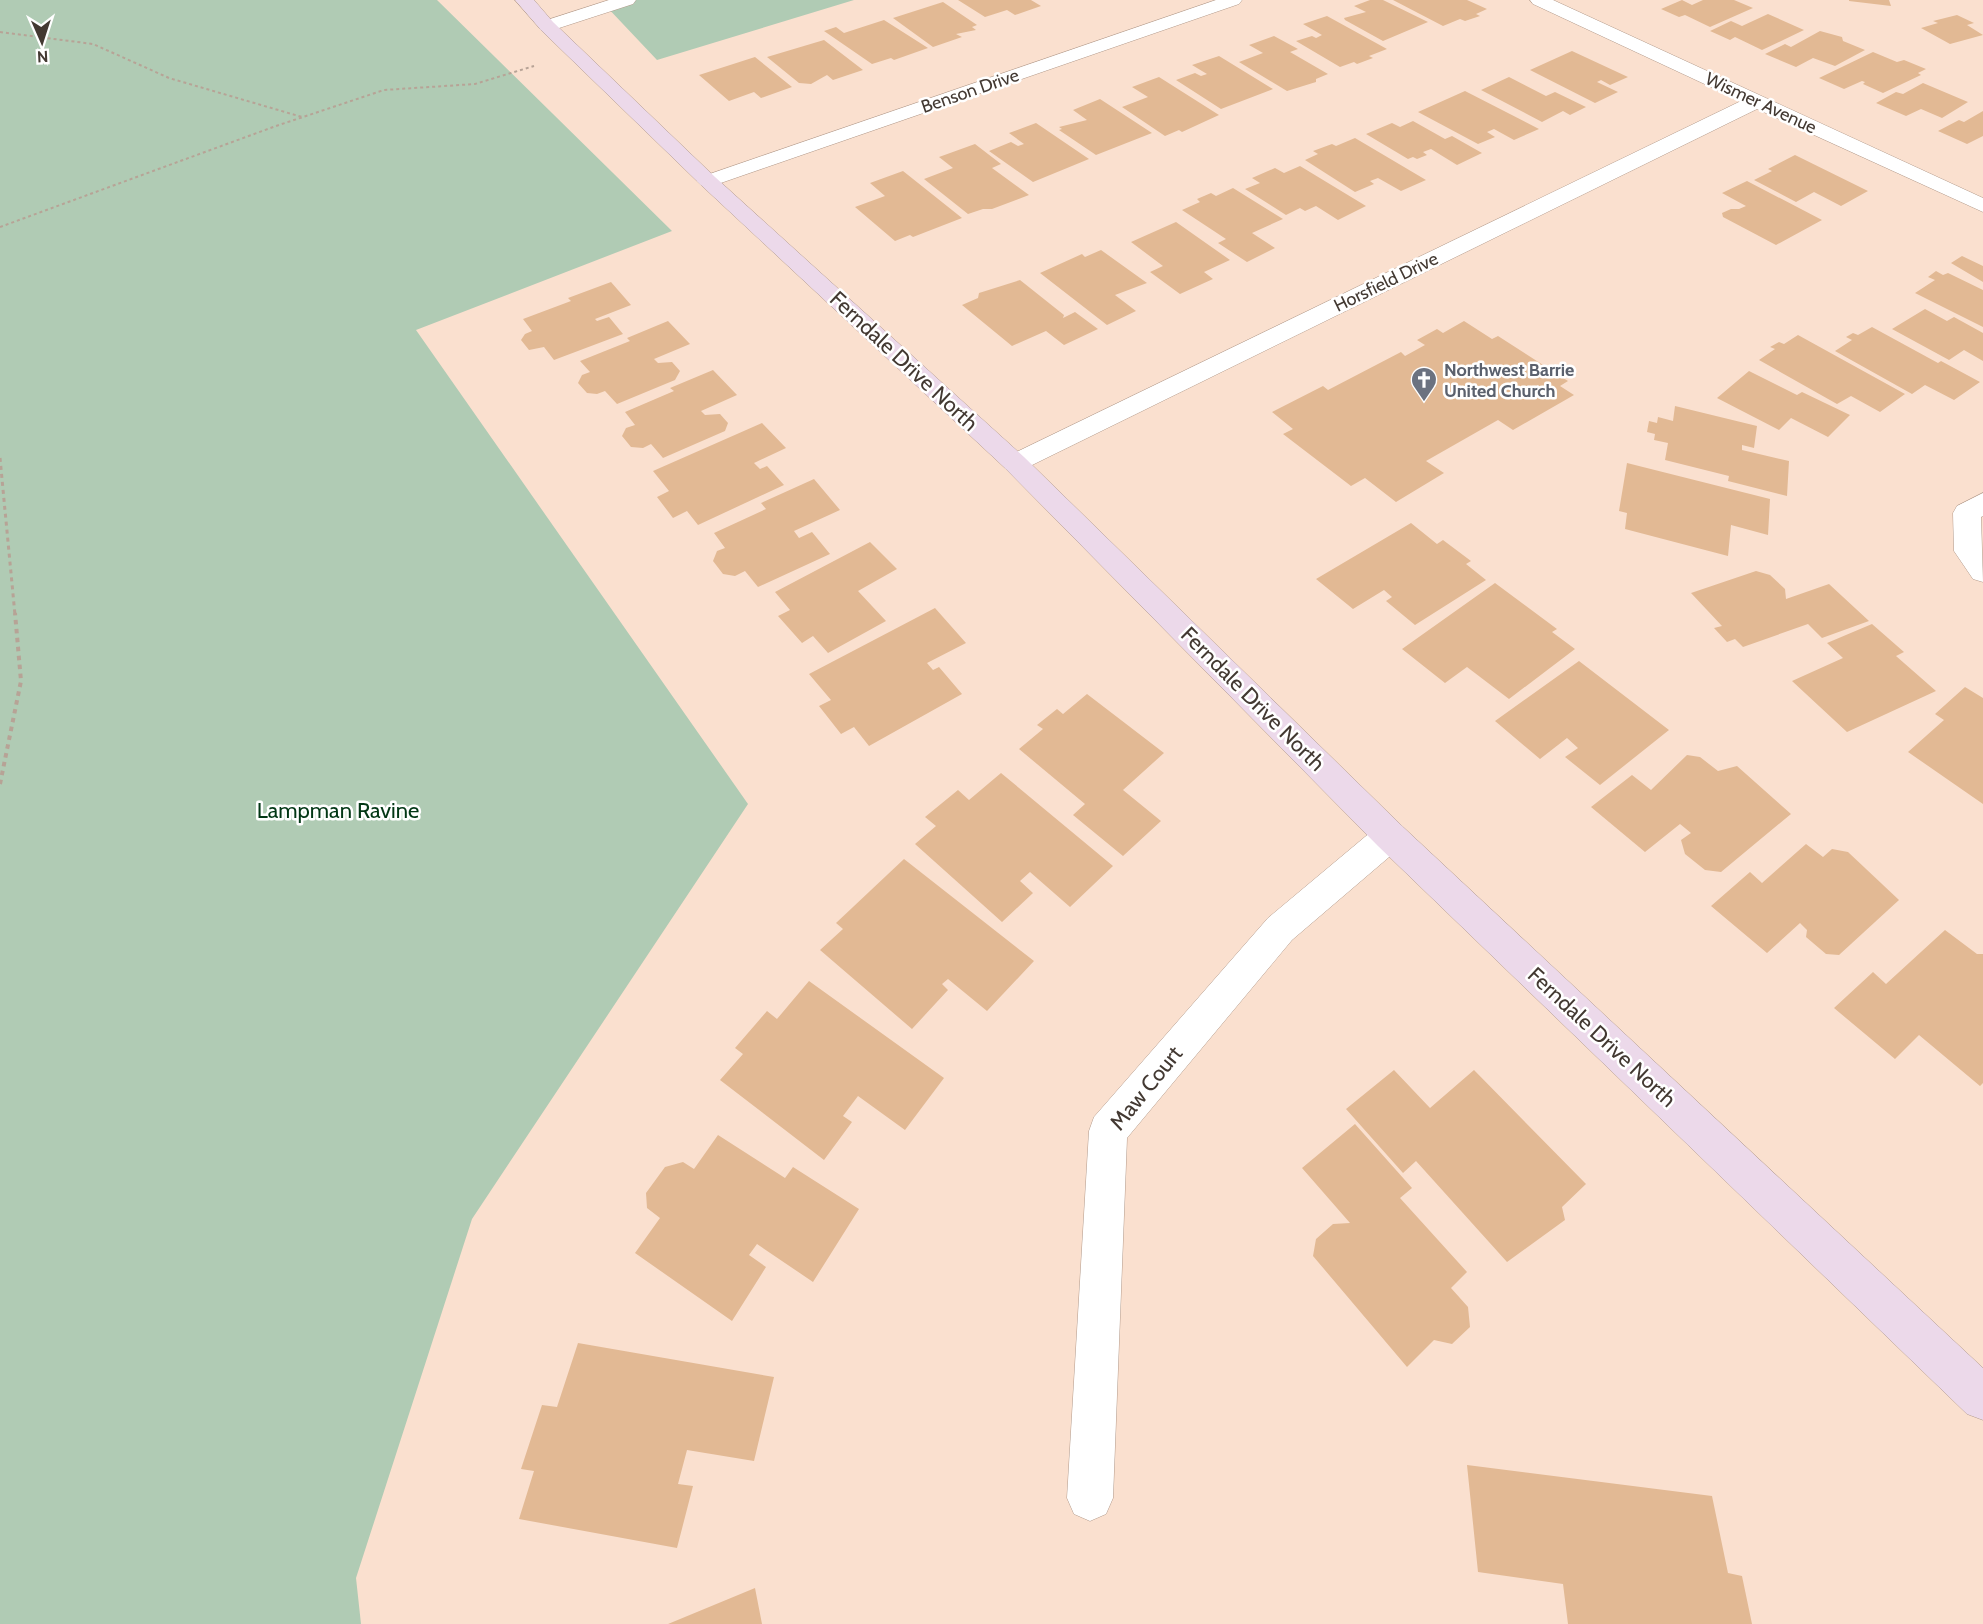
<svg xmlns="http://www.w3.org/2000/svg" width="1983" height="1624" viewBox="0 0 1983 1624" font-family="Cabin,sans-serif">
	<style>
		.green { fill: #b0cbb4 }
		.building { fill: #e2b994 }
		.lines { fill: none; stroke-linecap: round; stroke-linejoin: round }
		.street-casing { stroke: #b29a8b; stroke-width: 1 }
		.secondary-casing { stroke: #b29a8b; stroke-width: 1 }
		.path-far2 { stroke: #b7a396; stroke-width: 2; stroke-dasharray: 3 3; stroke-linecap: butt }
		.path-far1 { stroke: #b7a396; stroke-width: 3; stroke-dasharray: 4 4; stroke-linecap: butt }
		.path { stroke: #b7a396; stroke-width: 4; stroke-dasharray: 4.5 4.5; stroke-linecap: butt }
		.street { fill: #fff; fill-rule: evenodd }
		.secondary { fill: #ecd9ea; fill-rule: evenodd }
		.labels { text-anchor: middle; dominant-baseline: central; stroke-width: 5; stroke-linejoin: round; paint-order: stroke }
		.far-street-label { font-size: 18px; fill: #433932; stroke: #fff }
		.far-worship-label { font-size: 18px; font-weight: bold; fill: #5b616d; stroke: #fff; text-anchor: start }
		.street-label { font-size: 22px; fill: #433932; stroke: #fff }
		.park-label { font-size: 22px; fill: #023715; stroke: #fff }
	</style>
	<rect width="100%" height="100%" fill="#fae0cf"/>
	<!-- green -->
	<path class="green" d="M0,0h437l235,231 -256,99 332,474 -276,415 -116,359 5,46h-361z
		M619,0h235l-197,60 -52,-55z"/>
	<!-- building -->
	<path class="building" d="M958,0h73l10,6 -26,9 -8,-5 -22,7z
		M1370,0h13l45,22 -45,19 -38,-21 -1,-2 22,-6 -12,-6z
		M1393,0h74l20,9 -11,5 4,2 -15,5 -5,-2 -17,7z
		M1682,0l10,5 11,-5h31l19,8 -43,19 -25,-12 -6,2 -18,-8z
		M1849,0h40l2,6 -42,-5z
		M943,2l34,23 -5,2 4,3 -20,4 6,3 -29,10 -40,-29z
		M1768,14l36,16 -42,20 -27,-13 -5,3 -20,-9 21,-10 11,5z
		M1957,15l17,8 -7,2 16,10 -33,9 -29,-16 17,-5 -5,-2z
		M1327,16l60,33 -18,7 4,2 -16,6 -3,-2 -14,5 -44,-26 16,-5 4,2 6,-3 -19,-11z
		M884,20l44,28 -34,12 -3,-2 -19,6 -48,-33 12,-4 8,6z
		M1820,31l22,6 1,4 22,9 -30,16 -22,-8 -17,9 -31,-13 20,-10 6,3z
		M1274,36l24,13 -8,3 38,22 -12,5v3l-29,9 -48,-29 24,-9 -14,-8z
		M824,40l39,30 -30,10 -6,-5 -16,9 -12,-1 -32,-26z
		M1572,51l56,26 -18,8 -9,-5 -4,2 21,10 -23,11 -65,-33z
		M1873,52l24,10 7,-2 22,9 -8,4 3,2 -38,18 -20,-9 2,-2 -3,-1 -18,8 -25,-11z
		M1219,56l54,33 -52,20 -45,-29 19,-7 6,3 6,-2 -15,-9z
		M755,57l37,30 -31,11 -7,-6 -25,9 -30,-26z
		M1159,77l60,38 -37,17 -3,-2 -14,6 -43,-29 26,-10 -16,-10z
		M1509,77l37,19 9,-4 31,15 -16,8 -7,-4 -21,11 -61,-32z
		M1923,83l45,19 -26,16 -21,-9 -15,7 -30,-13 20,-11 7,2z
		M1465,91l74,38 -25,11 -20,-11 -7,3 8,5 -17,7 -60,-32z
		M1100,99l52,34 -56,22 -37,-25 3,-1 -3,-2 28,-7 -14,-10z
		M1983,111v25l-16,8 -29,-13 21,-11 5,2z
		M1413,121l32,18 7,-3 30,17 -25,12 -26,-16 -8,3 4,3 -10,4 -4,-2 -5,2 -42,-25 26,-11 8,4z
		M1036,123l53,36 -56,23 -44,-31 22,-9 7,4 6,-2 -15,-11z
		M1355,138l71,42 -25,11 -23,-13 -8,3 4,3 -19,8 -50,-32 13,-6 -5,-3 19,-7 4,2z
		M975,144l26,20 -9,4 37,27 -37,14h-9l-15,5 -44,-35 29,-11 -14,-11z
		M1795,155l73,36 -27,15 -27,-14 -18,10 -42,-22 18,-9 -4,-2z
		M1300,166l66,40 -28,14 -22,-14 -11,5 -5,-3 -14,7 -41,-26 15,-6 -8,-5 23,-10 9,5z
		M903,171l59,47 -49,19 -3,-2 -15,6 -40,-34 30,-11 -15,-13z
		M1747,181l75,39 -46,25 -53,-28 -1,-4 9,-4h8l7,-3 -24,-13z
		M1233,188l50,31 -31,14 23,15 -28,14 -29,-19 8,-4 -44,-29 18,-8 -3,-3 14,-6 5,3z
		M1176,222l54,38 -26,12 9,7 -33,15 -30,-22 13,-6 -32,-24z
		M1101,250l46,33 -32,12 21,16 -29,14 -67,-52 42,-19 3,3z
		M1962,256l21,10v16l-32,-19z
		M1936,271l7,4 5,-2 35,17v37l-68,-34 20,-13 -7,-3z
		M1020,280l44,35 -1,3 12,-6 23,17 -34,16 -18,-14 -34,15 -50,-41 16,-7 1,-5z
		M611,282l20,23 -36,14 2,2 12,-4 14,17 -69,26 -10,-13 -15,3 -8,-10 4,-6 7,-3 -9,-12 48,-18 -3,-3z
		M1925,309l22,12 7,-4 29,16v28l-19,-11 -15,10 -57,-31z
		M668,321l22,23 -36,15 4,4 14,-1 8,9 -5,9 -58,24 -12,-13 -8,3 -10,-1 -9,-10 4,-8 8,-3 -10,-11 50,-20 -3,-3z
		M1464,321l28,18 6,-3 70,45 -8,5 14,9 -61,35 -15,-10 -72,41 18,12 -48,29 -31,-24 -14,8 -68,-52 10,-5 -21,-17 51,-26 5,4 73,-38 4,4 20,-11 -8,-5 20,-11 6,4z
		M1872,327l66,36 3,-2 39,21 -26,18 -29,-15 -13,9 -77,-43 17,-11 -6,-3 7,-4 5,2z
		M1798,335l107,59 -25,18 -29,-16 -14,8 -78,-44 16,-11 -5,-2 9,-5 5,2z
		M713,370l24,25 -36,16 4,4 15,-1 8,9 -3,8 -62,27 -12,-14 -8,4 -12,-1 -9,-11 4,-8 9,-3 -10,-13 49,-21 -4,-3z
		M1749,371l48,24 5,-3 48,23 -22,22 -37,-19 -12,12 -62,-32z
		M1675,406l82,20 -3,22 -12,-3v5l47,11 -2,35 -59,-15 1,-5 -64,-16 3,-17 -14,-3 1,-6 -8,-2 2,-11 8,2 1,-6 15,4z
		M762,423l24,25 -32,15 6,6 7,-3 17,19 -86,40 -11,-14 -14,7 -16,-21 12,-6 -16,-20z
		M1627,463l143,36 -2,36 -37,-10 -3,31 -103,-27 2,-16 -8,-2z
		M814,479l26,31 -46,21 5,7 13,-6 18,22 -72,33 -13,-16 -10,5 -12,-2 -10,-13 4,-10 8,-3 -11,-15 52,-24 -5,-6z
		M1411,523l26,21 6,-4 28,21 -5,3 20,16 -71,45 -29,-24 6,-4 -8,-7 -31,19 -37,-30z
		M870,542l27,27 -39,22 28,30 -58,32 -15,-17 -11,7 -24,-27 12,-6 -15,-18z
		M1756,571l14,4 15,14 1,10 43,-15 40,37 -47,17 -14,-14 -65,23 -8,-8 -8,3 -13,-14 8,-2 -31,-33z
		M1495,583l62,46 -5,3 23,17 -66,50 -42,-32 -22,16 -43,-34z
		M935,608l31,35 -39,20 6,7 6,-3 23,27 -93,52 -15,-19 -13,7 -22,-28 12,-6 -22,-26z
		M1872,624l32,28 -8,4 40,35 -89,41 -55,-51 51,-23 -16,-15z
		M1579,661l90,69 -69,55 -35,-28 13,-9 -11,-10 -27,21 -45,-38z
		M1965,687l18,11v106l-75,-52 36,-32 -9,-6z
		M1087,694l77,59 -41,37 38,31 -38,35 -50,-41 12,-11 -66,-55 24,-20 -6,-4 20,-16 6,5z
		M1687,755l13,2 18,14 19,-5 54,48 -70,58 -16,-2 -20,-16 -4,-14 10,-7 -11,-9 -35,28 -54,-45 41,-32 19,15z
		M1001,773l112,93 -43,41 -40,-35 -10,9 13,12 -31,29 -87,-78 21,-18 -11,-9 33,-27 11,10z
		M1806,844l17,13 9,-8 16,3 51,48 -60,55 -13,-1 -20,-17 1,-7 -7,-7 -33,30 -56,-47 39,-34 12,11z
		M904,859l130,102 -47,50 -39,-32 -6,5 6,6 -36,39 -92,-79 23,-21 -7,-6z
		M1945,930l32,24h6v129l-3,3 -61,-51 -24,24 -61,-51 39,-36 13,12z
		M809,981l135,97 -39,52 -47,-34 -15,20 9,6 -28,38 -104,-80 23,-26 -8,-6 32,-37 10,8z
		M1394,1070l36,38 44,-38 112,114 -24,23 3,13 -58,42 -91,-101 -13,12 -57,-64z
		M1355,1124l57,64 -12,10 67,74 -16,16 17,19 2,20 -18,17 -18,-4 -27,27 -94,-111 3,-17 17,-15 17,-1 -48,-55z
		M718,1135l67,43 8,-11 66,42 -46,73 -56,-38 -8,11 17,12 -34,54 -97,-68 25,-35 -13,-10 -1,-15 19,-26 18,-5 11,7z
		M578,1343l196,34 -20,84 -67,-11 -9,34 15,2 -16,62 -158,-29 15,-48 -13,-2 21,-64 15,2z
		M1467,1465l245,31 16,77 14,3 10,48h-184l-5,-40 -85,-12z
		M755,1588l7,36h-94z"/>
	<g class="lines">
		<defs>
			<path id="street" d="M609,0h27l-3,4 -80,26h-12l-3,-4 3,-4z
				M1216,0h26l-3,4 -524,181 -7,2 -7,-2 -4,-4 4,-4z
				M1530,0h23l430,198v14l-226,-103 -733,360 -9,3 -9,-3 -4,-6 4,-6 735,-356 -208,-97z
				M1983,493v23l-2,1 2,65 -10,-3 -19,-28 -1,-38 4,-7z
				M1390,822l12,4 5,10 -5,10 -110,94 -165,198 -14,360 -7,16 -16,7 -16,-7 -7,-16 22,-367 5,-14 174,-199 110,-92z"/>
			<path id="secondary" d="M515,0h19l19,22 162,155 309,280 378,369 581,542v52l-16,-6 -589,-568 -372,-377 -305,-284 -160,-155z"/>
		</defs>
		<!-- street casing -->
		<use href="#street" class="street-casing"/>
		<!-- secondary casing -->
		<use href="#secondary" class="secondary-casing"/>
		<!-- path-far2 -->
		<path class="path-far2" d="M0,32l93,12 76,34 133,39
			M0,227l276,-101 108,-36 91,-6 59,-18"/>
		<!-- path-far1 -->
		<path class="path-far1" d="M0,458l15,157"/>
		<!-- path -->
		<path class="path" d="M0,784l21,-103 -6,-68"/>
		<!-- street -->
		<use href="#street" class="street"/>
		<!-- secondary -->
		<use href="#secondary" class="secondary"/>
	</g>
	<!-- icons -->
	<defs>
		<symbol id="church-pin" viewBox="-11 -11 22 30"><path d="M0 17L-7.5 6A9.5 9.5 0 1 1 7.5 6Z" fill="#6b7280" stroke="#fff"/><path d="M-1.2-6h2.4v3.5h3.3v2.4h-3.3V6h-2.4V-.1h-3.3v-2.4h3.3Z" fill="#fff"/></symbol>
	</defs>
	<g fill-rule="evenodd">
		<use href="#church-pin" x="1409" y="365" width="30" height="40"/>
	</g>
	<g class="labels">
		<!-- far-street labels -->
		<g class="far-street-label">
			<text transform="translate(970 91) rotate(-19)">Benson Drive</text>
			<text transform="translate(1761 103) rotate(25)">Wismer Avenue</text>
			<text transform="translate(1386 282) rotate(-26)">Horsfield Drive</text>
		</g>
		<!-- far-worship labels -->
		<g class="far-worship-label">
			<text x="1444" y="370">Northwest Barrie<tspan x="1444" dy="21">United Church</tspan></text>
		</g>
		<!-- street labels -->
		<g class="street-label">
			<text transform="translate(904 361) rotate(43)">Ferndale Drive North</text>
			<text transform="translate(1253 699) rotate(45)">Ferndale Drive North</text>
			<text transform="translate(1602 1037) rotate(43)">Ferndale Drive North</text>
			<text transform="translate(1146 1088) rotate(-51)">Maw Court</text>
		</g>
		<!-- park labels -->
		<g class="park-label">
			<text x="338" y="810">Lampman Ravine</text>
		</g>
	</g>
	<!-- north arrow -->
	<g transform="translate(42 42) rotate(177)" stroke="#ffffff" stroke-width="4.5" paint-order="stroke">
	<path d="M0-4.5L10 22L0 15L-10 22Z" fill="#433932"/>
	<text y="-9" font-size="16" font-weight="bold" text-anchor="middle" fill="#433932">N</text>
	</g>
</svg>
